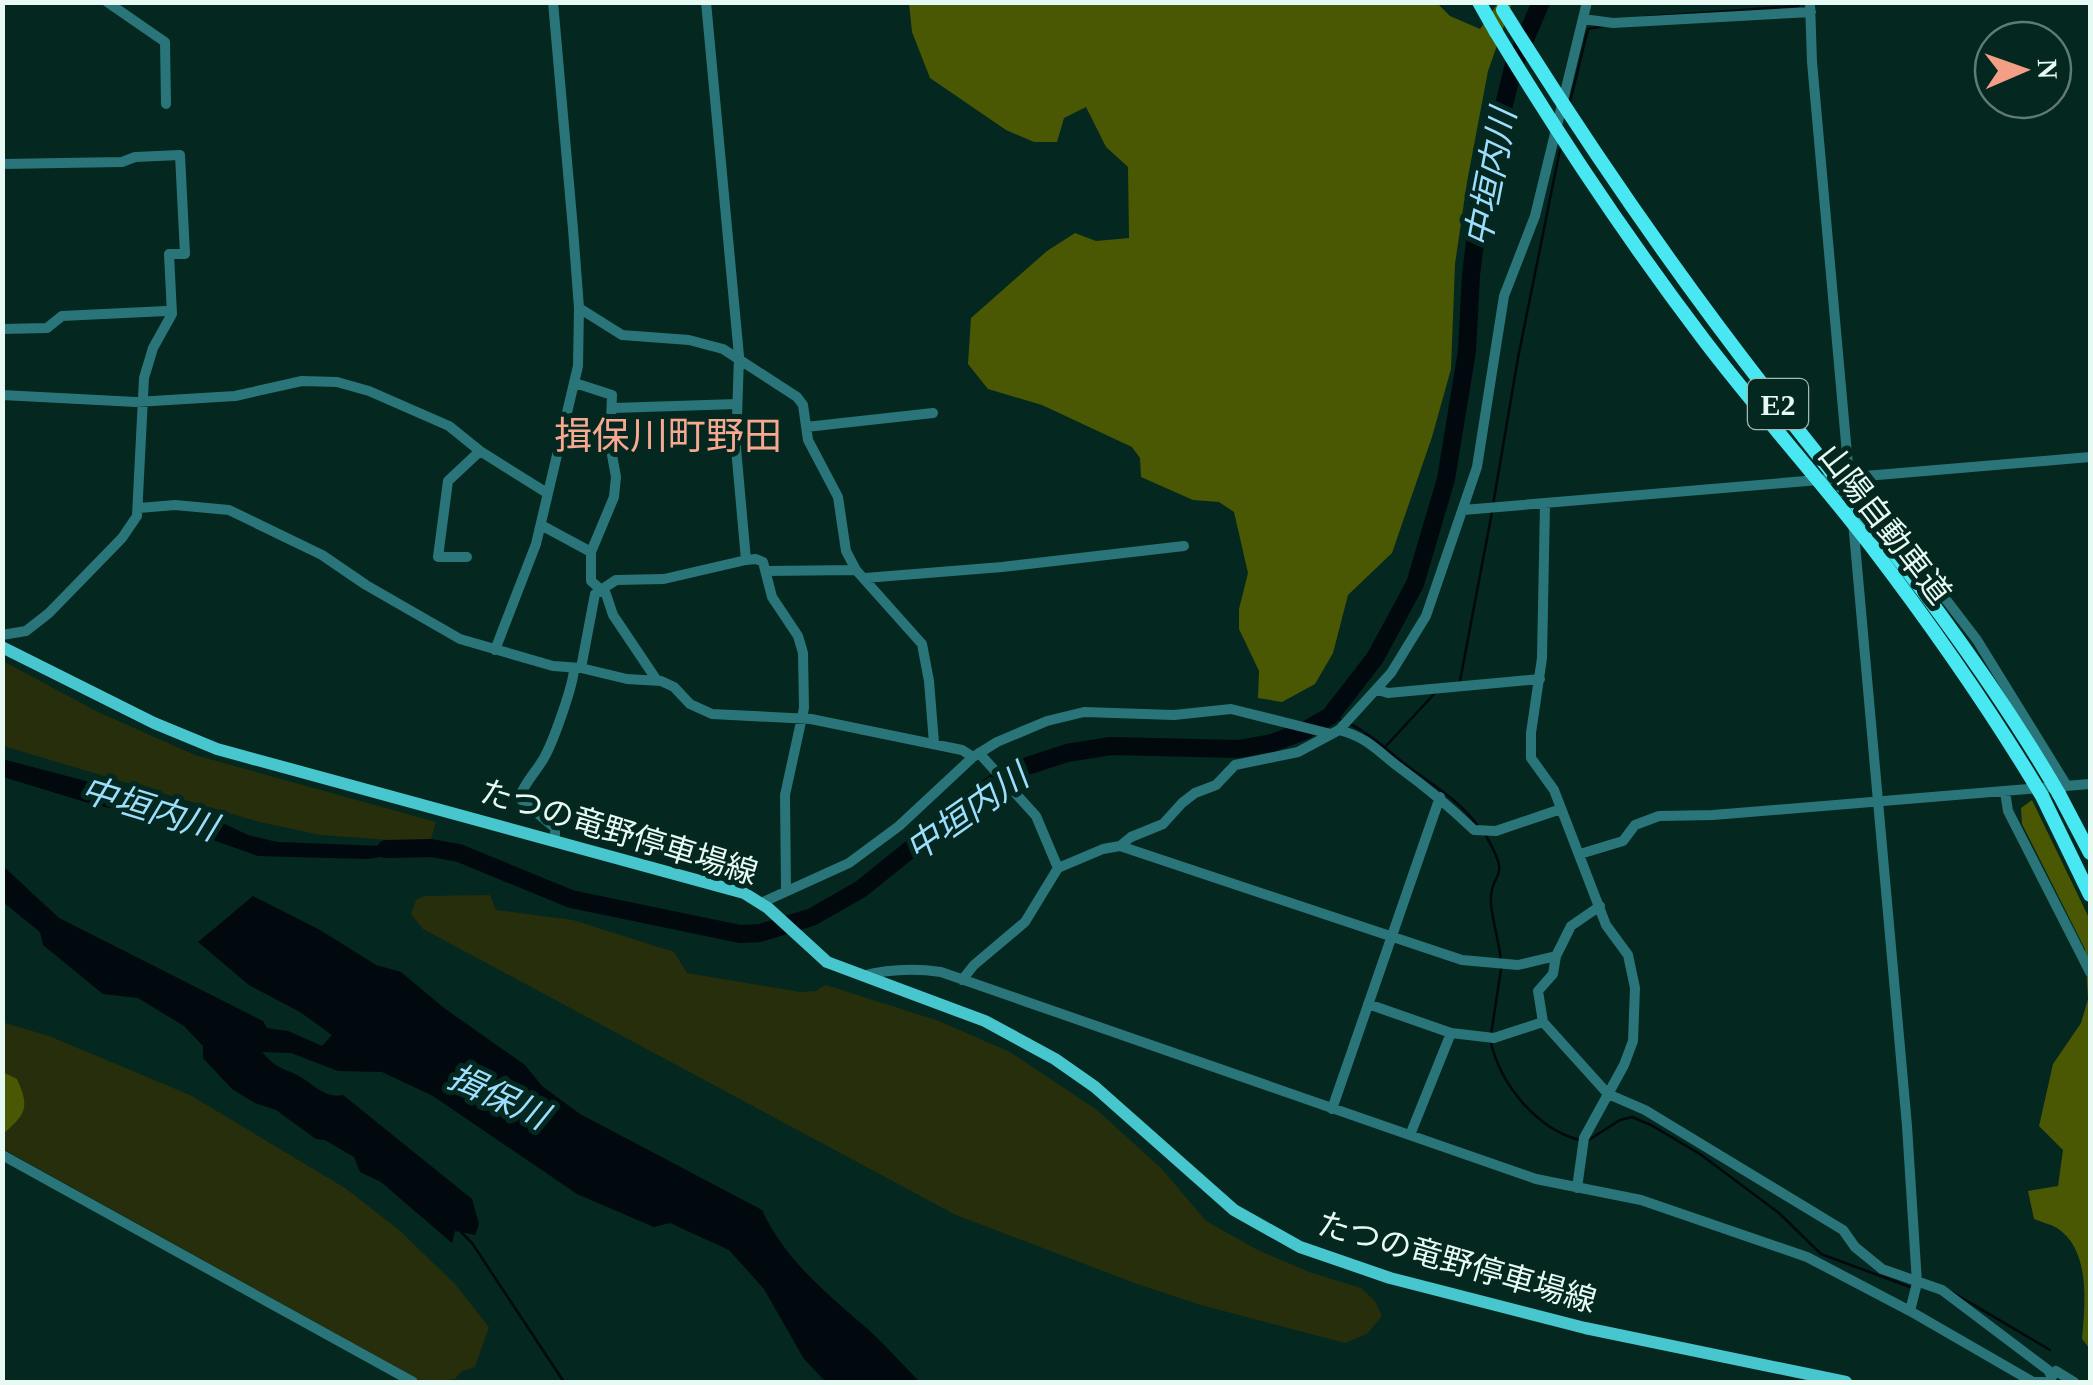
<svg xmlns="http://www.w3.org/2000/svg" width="2093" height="1385" viewBox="0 0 2093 1385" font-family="'Times New Roman','Noto Sans JP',serif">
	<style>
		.green { fill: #272e0c }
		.forest { fill: #4b5803 }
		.water { fill: #02090e }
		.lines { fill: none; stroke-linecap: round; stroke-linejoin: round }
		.stream { stroke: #02090e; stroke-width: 2.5 }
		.river { stroke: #02090e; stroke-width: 18 }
		.minor { stroke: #2a7579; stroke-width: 10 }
		.major { stroke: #47c6ce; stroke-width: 12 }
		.highway { stroke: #48e7f1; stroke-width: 14 }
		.highway-bridge { stroke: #48e7f1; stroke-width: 14 }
		.labels { text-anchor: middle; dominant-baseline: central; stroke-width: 10; stroke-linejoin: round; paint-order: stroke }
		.shield { fill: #04271f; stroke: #a3bab3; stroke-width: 2.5 }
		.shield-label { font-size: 30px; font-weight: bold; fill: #e7f9f3 }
		.street-label { font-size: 32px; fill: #e7f9f3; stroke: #04271f }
		.water-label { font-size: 35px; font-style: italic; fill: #9cdefc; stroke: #04271f }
		.quarter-label { font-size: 38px; fill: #f7a890; stroke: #04271f }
	</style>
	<rect width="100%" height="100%" fill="#04271f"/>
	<!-- green -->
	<path class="green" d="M3,661l93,50 99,44 241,67 -6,21 -109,-8 -62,-13 -256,-76z
		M490,895l6,15 77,10 101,32 13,21 113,19 15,-1 11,-6 113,36 71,31 87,58 65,59 44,52 50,28 53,23 52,16 14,13 7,15 -15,18 -22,9 -144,-38 -64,-21 -181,-69 -533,-286 -12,-15 5,-14 8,-4z
		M2,1022l47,14 141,59 155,93 54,42 56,54 34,43 -14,40 -13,4 -7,8 -32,3 -420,-233z"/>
	<!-- forest -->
	<path class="forest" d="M1436,2l14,14 30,13 18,-26h14l-24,68 -21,111 -12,82 -4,105 -19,68 -40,116 -44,42 -15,58 -18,31 -33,18 -24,-4 1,-27 -20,-42v-20l9,-36 -14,-61 -15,-10 -26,-2 -52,-23 -1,-19 -8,-11 -90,-42 -54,-16 -20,-25 3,-46 76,-67 28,-18 21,8 33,-3 -1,-71 -22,-20 -20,-40 -22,11 -7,24h-23l-28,-12 -76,-52 -18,-46 -3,-29z
		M2032,800l58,120v429l-8,-10c3,-35 9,-89 -25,-111 -7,-4 -16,-6 -23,-9l-6,-28 30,-5 5,-36 -24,-24 14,-62 28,-41 7,-24 -3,-50 -63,-125 -1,-16z
		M3,1072l14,7c13,29 9,35 -14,55z"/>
	<!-- water -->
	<path class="water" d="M2,759l122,32 84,25 40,19 29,7 133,5 -1,5 -41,7 -110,-3 -45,-16 -27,-17 -91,-18 -92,-28z
		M3,866l56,52 204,103 4,7 21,3 34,15 10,-11 -32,-23 -51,-27 -51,-43 55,-46 67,34 56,35 25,7 43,36 81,57 17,21 38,28 182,96c24,52 67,85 109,122 17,16 33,34 49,50h-94l-22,-23 -40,-70 -35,-39 -59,-27 -16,4 -77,-33 -144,-98 -51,-24 -44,-1 -47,-18 -29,-1c14,16 18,15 35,23 16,8 27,24 46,20l129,104 7,25 -4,11 -20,-4 -3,12 -71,-61 -21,-10 -6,-15 -29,-17 -9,-1 -40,-29 -21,-7 -23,-14 -29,-31v-12l-19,-20 -46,-28 -35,-4 -60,-49 -3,-13 -37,-30z"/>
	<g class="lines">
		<!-- stream -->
		<path class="stream" d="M1646,17l152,-11 3,-4
			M1570,102l18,-73 16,-3
			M1493,505l25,-147 42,-209
			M1460,681l32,-169
			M1330,716l11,4
			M1348,723c23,11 39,27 58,42 25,19 53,35 72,61
			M1386,746l49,-53
			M1486,836c28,48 3,32 5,68 2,20 8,37 10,57
			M1491,1035l10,-66
			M1491,1043c10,42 46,86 88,97
			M1587,1141l33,-21 12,-3 19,8 49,29 79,59 42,41 89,33
			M461,1232l11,11 92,139
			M1952,1292l98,58"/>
		<!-- river -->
		<path class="river" d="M386,849l45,-1 28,5 112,46 169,35 20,-1 52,-16 49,-28 124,-100 33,-20 49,-16 44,-7 127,3 34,-6 34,-13 24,-14 45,-58 40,-74 31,-105 21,-128 4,-76 9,-73 33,-134 28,-66"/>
		<!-- minor -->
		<path class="minor" d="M107,2l58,40 1,62
			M706,2l33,354 -3,92 10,112 10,-1 7,3 9,35 26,39 5,17 1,55 -19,87 1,95
			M1810,2l2,60 95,1064 10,157 -7,28
			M1583,19l30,4 198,-11
			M2,164l120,-2 13,-5 45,-2 5,99h-16l3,60 -19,34 -9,30 -7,138 -15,22 -73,75 -23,18 -24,4
			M579,308l43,27 67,5 34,9 74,48 6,8 5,35 30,57 8,54 10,19 66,74 7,37 5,62
			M2,329l45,-1 15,-12 104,-5 6,3
			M575,383l37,12 -2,49 6,33 -2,20 -23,55v29l15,13 7,21 43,64
			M2,395l134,7 99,-6 67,-15 35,1 32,9 80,35 31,25 67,42
			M613,408l124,-4
			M806,427l127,-14
			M1861,476l1,14 115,150 90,146
			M1545,504l-3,154 -11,75v25l23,32 52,135 22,30 7,33 -2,53 -9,24 -40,73 -7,50
			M139,508l36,-3 54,5 93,45 44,30 94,54 93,27 28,2 46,11 34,2 13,6 16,17 22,10 99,5 151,31 11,7
			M1463,510l627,-53
			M541,525l50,27
			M467,557h-29l10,-76 32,-30
			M766,571l90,-1
			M865,578l137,-11 182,-21
			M495,650l41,-106 42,-178 1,-58 -6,-79 -20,-227
			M581,668l14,-74 21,-14 48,-1 82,-19
			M1378,690l10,3 152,-14
			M1339,730c30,8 38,21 61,38 26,19 50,39 74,62l22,1 65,-22
			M979,753l57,63 22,52
			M2005,792l3,19 82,161
			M555,839v-11l-36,-30c6,-16 17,-26 25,-40 9,-16 30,-74 30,-90
			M1120,846l11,-9 32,-13 19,-21 13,-10 21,-8 19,-20 63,-13 41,-22 52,-57 35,-57 51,-149 27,-171 31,-80 52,-214
			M1580,854l43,-13 12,-16 24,-9 54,-1 377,-31
			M761,903l88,-40 50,-37 74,-69 24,-15 50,-21 37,-9 90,3 57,-6 100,25
			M862,976c27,-7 51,-8 79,-4l595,207 105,21 166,57 103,54 123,71h10
			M962,980l12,-15 51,-43 33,-54 45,-19 17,-3 342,114 56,5 38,-9 15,-30 29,-20
			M1368,1004l83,29
			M1543,1022l-5,-31 15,-17 3,-18
			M1332,1109l108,-312
			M1410,1135l41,-102 43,5 49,-16 65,72 37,16 198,120 12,17 27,22 60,21 106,80 4,7
			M2,1155l411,227
			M2048,1382l8,-11 18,11"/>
		<!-- major -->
		<path class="major" d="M2,647l152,76 63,26 527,144 24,15 59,54 158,59 70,38 40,28 139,123 66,37 90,31 195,50 261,54"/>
		<!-- highway -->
		<path class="highway" d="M1479,2l17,30
			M2059,794l31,59
			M2042,796l48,99"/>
		<!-- highway-bridge -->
		<path class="highway-bridge" d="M1503,10c82,131 168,257 263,379 103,132 209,260 293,405
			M1496,32c64,106 133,209 208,308 53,70 113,136 167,206 61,80 119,163 171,250"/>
	</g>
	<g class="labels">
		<!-- shield labels -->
		<rect class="shield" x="1748" y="379" width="60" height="50" rx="8"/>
		<g class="shield-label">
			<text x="1778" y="404">E2</text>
		</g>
		<!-- street labels -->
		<g class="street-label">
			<text transform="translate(1885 524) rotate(52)">山陽自動車道</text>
			<text transform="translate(619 832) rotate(17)">たつの竜野停車場線</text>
			<text transform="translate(1457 1262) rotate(16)">たつの竜野停車場線</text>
		</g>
		<!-- water labels -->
		<g class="water-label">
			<text transform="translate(1491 178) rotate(-79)">中垣内川</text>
			<text transform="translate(149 809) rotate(17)">中垣内川</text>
			<text transform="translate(967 813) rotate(-35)">中垣内川</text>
			<text transform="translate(498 1097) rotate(25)">揖保川</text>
		</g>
		<!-- quarter labels -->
		<g class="quarter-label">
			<text x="668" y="436">揖保川町野田</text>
		</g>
	</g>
	<!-- border -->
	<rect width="2093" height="1385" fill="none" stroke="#e7f9f3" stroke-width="10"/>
	<!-- north arrow -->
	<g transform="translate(2023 70) rotate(88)"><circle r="48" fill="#04271f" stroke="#5f7b74" stroke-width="2.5"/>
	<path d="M0-8L18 38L0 25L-18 38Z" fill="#f39f85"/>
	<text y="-15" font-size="28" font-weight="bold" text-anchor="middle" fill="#e7f9f3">N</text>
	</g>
</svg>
